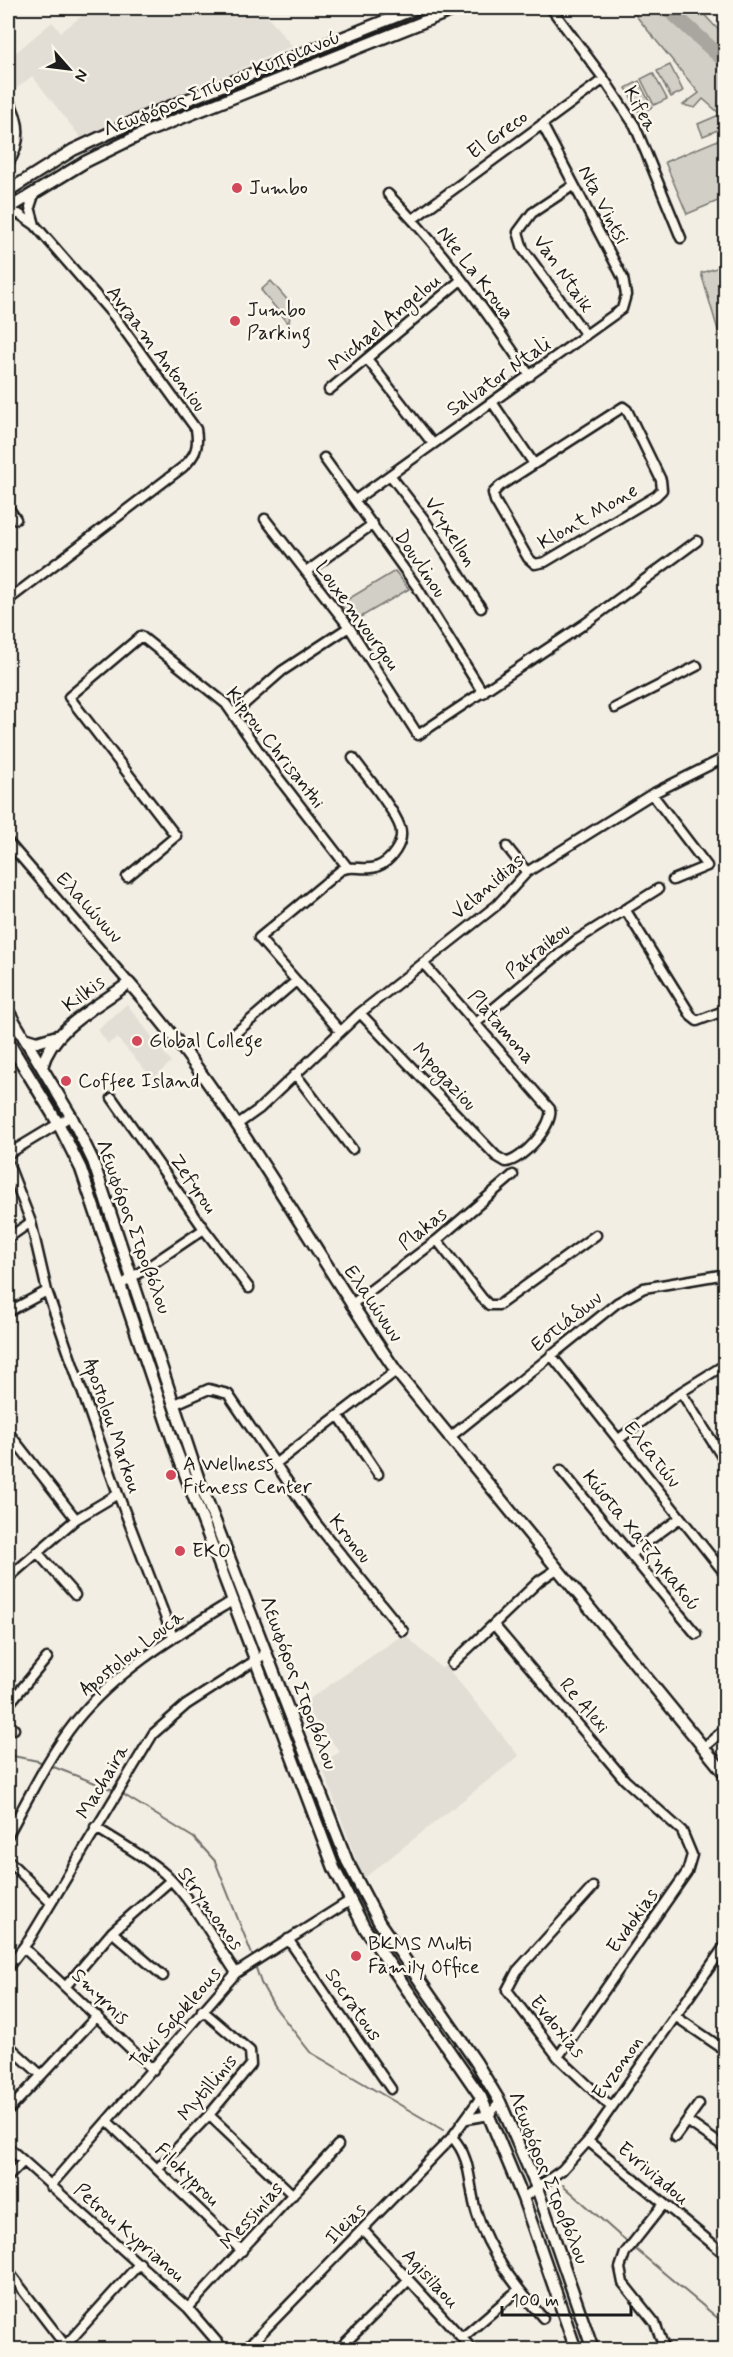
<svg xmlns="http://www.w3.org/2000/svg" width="733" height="2357" viewBox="0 0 733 2357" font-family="Mynerve,sans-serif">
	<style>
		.built { fill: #e2ded5 }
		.green { fill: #d2cfc6; stroke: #777671; stroke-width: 1.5 }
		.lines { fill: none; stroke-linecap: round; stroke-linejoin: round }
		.stream { stroke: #716f6b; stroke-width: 2 }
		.river { stroke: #a9a6a0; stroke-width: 15 }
		.minor-casing { stroke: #1c1c1c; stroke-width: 13 }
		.major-casing { stroke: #1c1c1c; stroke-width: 15 }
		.minor { stroke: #fbf7ec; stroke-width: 8 }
		.major { stroke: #fbf7ec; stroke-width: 10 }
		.poi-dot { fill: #d1495b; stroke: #fbf7ec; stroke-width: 2 }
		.labels { text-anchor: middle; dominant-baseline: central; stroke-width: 5; stroke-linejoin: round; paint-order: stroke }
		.street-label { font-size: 20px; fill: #1c1c1c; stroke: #fbf7ec }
		.poi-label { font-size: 20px; fill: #1c1c1c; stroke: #fbf7ec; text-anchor: start }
	</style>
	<rect width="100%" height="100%" fill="#f2eee4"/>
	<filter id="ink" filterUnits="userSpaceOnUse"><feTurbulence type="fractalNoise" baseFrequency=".0167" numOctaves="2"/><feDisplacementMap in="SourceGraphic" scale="12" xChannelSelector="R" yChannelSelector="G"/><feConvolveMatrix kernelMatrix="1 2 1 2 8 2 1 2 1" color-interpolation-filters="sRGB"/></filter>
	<g filter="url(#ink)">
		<!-- built -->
		<path class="built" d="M92,8h169l31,38 -211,92 -49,-62 -20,16 -4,-5v-28l44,-37 9,10z
			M127,1004l44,58 -18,17 -36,-41 -9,6 -10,-14z
			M404,1634l37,34 5,-2 73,90 -156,123 -42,-116 19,-11 -38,-48z"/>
		<!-- green -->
		<path class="green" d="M622,8h76l27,29v90l-22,9 -5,-12 21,-9 4,10 -4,-12 -16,-14 -8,9 -12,-3 16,-12 -67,-82z
			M670,65l13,26 -12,6 -14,-26z
			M653,73l14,26 -13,6 -13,-26z
			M639,81l13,26 -12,7 -14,-26z
			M725,137v61l-38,16 -22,-52z
			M725,265l1,1 -1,88 -24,-81z
			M271,281l20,23 -2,20 -28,-34z
			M395,571l14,18 -55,32 -14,-17z"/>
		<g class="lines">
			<!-- stream -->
			<path class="stream" d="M8,1755l30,6 78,30
				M121,1793l73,45 21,23 38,96
				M256,1968l5,15 13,23 36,46 133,78
				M563,2185l65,58
				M633,2247l93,78"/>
			<!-- river -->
			<path class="river" d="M667,8l59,54"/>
			<defs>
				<path id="minor" d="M551,8l53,71 31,47 46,112
					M8,99c13,22 14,44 0,65
					M574,185l-42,28 -14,19 5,17 63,86
					M35,192l-5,15 5,18
					M388,194c54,54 99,119 142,182
					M8,214h11l16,11 79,91 82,113c3,18 0,26 -13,38l-175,133
					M413,219l191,-140
					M368,360l65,84
					M329,390l132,-110
					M492,402l42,62
					M623,407l4,3 34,70 1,10 -6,6 -111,66 -10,2 -7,-6 -33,-57 -2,-8 7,-7z
					M324,458l93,129 66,106
					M390,475l34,44 57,89
					M355,500l267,-191 4,-14 -3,-17 -81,-154
					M8,507l8,12
					M265,519l84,108 69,108 168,-112 111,-82
					M306,572l67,-48
					M615,708l82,-42
					M233,714l49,-43 67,-44
					M652,794l55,72 -34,14
					M8,842l121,141
					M507,847l20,25
					M348,868c9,-1 19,2 28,-1 15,-5 29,-25 24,-40 -6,-18 -35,-53 -47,-69
					M127,877l49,-41 -107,-139 72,-61 85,68 41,59 81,105 -7,2 -82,68 81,93
					M625,909l67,108 5,4 29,-11
					M360,1013l136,143 10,6c16,-1 48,-37 44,-53l-127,-146
					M476,1023l99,-82 83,-52
					M232,1036l64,-55
					M296,1075l56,74
					M112,1098l92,131 45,59
					M238,1124l21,-15 101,-96 137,-108 30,-33 125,-78 74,-37
					M8,1154l63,-38
					M8,1163l23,59 16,69 71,203 55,143
					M8,1238l23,-16
					M437,1240l45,58 7,7h10l97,-70
					M121,1285l83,-56
					M351,1305l86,-65 76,-65
					M8,1312l39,-21
					M551,1355l175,220
					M681,1392l45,71
					M175,1404l34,-15 19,5 87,128 88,109
					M339,1416l39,58
					M8,1432l68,87
					M449,1438l168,-135 27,-15 82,-14
					M619,1439l62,-47 45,-28
					M275,1464l121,-93
					M561,1470l135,164
					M37,1552l38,43
					M632,1553l48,-35
					M8,1578l68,-59 42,-25
					M494,1625l131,155 57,51 10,24 -5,17 -129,185
					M452,1664l87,-83 18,-12
					M8,1705l39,-47
					M8,1724l6,5
					M703,1748l23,-20
					M95,1827c23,15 50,29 70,47 29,28 49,66 71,99
					M8,1835c21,-38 41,-80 68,-114 41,-51 101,-86 156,-120
					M8,1860l43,43
					M593,1887l-76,84 -10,19 51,67 53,50
					M112,1932l51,44
					M288,1939l103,150
					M24,1948l129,122
					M8,1967l21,-27 124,-206 33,-29 81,-52
					M66,1986l46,-54 59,-52
					M675,2016l51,35
					M8,2045l33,30
					M8,2111l89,-95
					M209,2115l84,80
					M467,2119l22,-4 11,-13
					M687,2121l39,27
					M108,2122l134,129
					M452,2137c21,22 16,50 25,77 12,39 40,74 66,104
					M675,2137l24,-33
					M588,2141l138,114
					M8,2147l180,161 36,42
					M157,2169l52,-54 42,-50 -1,-14 -48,-41
					M8,2177l15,-15
					M50,2186l186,-213 115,-73
					M523,2198l39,-28 26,-29 138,-197
					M663,2205l-38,48 -5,15 3,15 32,40 10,27
					M363,2230l110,120
					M8,2271l60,78
					M188,2308l150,-163
					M462,2338l56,-48
					M65,2346l75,-83
					M245,2350l207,-213 29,-40
					M338,2350l70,-69"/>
				<path id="major" d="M8,191l65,-41 71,-33 273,-109
					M8,209l77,-47 61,-30 312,-124
					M8,1011l63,105 22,45 106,319 148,381 32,61 97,140 24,40 37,86 56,162
					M24,1038l13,4 20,-6
					M8,1041l50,82 23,46 95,281 158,418 30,59 117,170 42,101 53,152
					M42,1067c10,-39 56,-61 87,-84 105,118 178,259 267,388l330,404"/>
			</defs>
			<!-- minor casing -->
			<use href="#minor" class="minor-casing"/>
			<!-- major casing -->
			<use href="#major" class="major-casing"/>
			<!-- minor -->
			<use href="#minor" class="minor"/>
			<!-- major -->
			<use href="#major" class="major"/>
		</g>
	</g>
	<!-- markers -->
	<g class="poi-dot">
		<circle cx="237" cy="188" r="6"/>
		<circle cx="235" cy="321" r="6"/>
		<circle cx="137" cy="1041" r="6"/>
		<circle cx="66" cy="1081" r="6"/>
		<circle cx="171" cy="1475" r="6"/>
		<circle cx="180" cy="1551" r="6"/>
		<circle cx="356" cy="1956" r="6"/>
	</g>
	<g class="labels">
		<!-- street labels -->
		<g class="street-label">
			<text transform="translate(222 84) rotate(-22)">Λεωφόρος Σπύρου Κυπριανού</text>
			<text transform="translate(640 109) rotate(61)">Kifea</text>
			<text transform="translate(498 135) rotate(-36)">El Greco</text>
			<text transform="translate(603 205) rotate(62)">Nta Vintsi</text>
			<text transform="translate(475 273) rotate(52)">Nte La Kroua</text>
			<text transform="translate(563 274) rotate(55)">Van Ntaik</text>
			<text transform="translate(385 323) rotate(-40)">Michael Angelou</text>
			<text transform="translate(156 349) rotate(53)">Avraam Antoniou</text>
			<text transform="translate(499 377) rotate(-35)">Salvator Ntali</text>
			<text transform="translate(588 517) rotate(-30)">Klont Mone</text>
			<text transform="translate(450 532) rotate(57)">Vryxellon</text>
			<text transform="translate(420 564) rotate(56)">Douvlinou</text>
			<text transform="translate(357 616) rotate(54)">Louxemvourgou</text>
			<text transform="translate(275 748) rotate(52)">Kiprou Chrisanthi</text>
			<text transform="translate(488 887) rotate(-41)">Velanidias</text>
			<text transform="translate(89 908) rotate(48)">Ελαιώνων</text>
			<text transform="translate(538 951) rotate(-39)">Patraikou</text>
			<text transform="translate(84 994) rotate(-37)">Kilkis</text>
			<text transform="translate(501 1027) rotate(49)">Platamona</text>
			<text transform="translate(444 1077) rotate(47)">Mpogaziou</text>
			<text transform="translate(193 1184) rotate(55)">Zefyrou</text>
			<text transform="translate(133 1227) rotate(70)">Λεωφόρος Στροβόλου</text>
			<text transform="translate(423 1229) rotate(-39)">Plakas</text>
			<text transform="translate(373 1304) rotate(56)">Ελαιώνων</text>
			<text transform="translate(567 1322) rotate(-38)">Εστιάδων</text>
			<text transform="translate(112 1426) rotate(71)">Apostolou Markou</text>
			<text transform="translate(652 1455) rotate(52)">Ελεατών</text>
			<text transform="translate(350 1539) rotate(51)">Kronou</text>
			<text transform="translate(641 1541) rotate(51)">Κώστα Χατζηκακού</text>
			<text transform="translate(132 1653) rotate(-38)">Apostolou Louca</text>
			<text transform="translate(298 1683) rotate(69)">Λεωφόρος Στροβόλου</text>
			<text transform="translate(584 1706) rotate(50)">Re Alexi</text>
			<text transform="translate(103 1782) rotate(-59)">Machaira</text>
			<text transform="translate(210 1909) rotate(54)">Strymonos</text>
			<text transform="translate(633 1921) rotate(-55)">Evdokias</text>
			<text transform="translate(100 1997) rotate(44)">Smyrnis</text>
			<text transform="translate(353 2005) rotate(55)">Socratous</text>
			<text transform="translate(176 2018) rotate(-49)">Taki Sofokleous</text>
			<text transform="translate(557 2027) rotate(50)">Evdoxias</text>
			<text transform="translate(618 2068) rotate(-55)">Evzonon</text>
			<text transform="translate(208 2088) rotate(-50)">Mytillinis</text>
			<text transform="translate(653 2174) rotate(40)">Evriviadou</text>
			<text transform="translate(187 2175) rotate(44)">Filokyprou</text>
			<text transform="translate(548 2178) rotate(68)">Λεωφόρος Στροβόλου</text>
			<text transform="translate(252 2216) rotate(-48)">Messinias</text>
			<text transform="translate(346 2224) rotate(-46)">Ileias</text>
			<text transform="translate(129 2233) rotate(41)">Petrou Kyprianou</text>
			<text transform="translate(430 2279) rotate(47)">Agisilaou</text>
		</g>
		<!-- poi labels -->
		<g class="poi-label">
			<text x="249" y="188">Jumbo</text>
			<text x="247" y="310">Jumbo<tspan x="247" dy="23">Parking</tspan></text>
			<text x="149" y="1041">Global College</text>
			<text x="78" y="1081">Coffee Island</text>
			<text x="183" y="1464">A Wellness<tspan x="183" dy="23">Fitness Center</tspan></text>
			<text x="192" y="1551">EKO</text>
			<text x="368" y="1944">BKMS Multi<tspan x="368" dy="23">Family Office</tspan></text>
		</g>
	</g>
	<!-- margin -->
	<rect width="733" height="2357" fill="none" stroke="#fbf7ec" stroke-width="30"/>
	<rect x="15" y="15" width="703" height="2327" fill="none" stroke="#1c1c1c" stroke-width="2" filter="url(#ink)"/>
	<!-- north arrow -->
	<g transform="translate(69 69) rotate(118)" stroke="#fbf7ec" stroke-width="4.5" paint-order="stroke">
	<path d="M0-4.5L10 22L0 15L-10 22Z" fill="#1c1c1c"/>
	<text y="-9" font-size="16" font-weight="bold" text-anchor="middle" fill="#1c1c1c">N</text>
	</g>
	<!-- scale -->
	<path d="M502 2306v9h129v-9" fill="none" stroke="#1c1c1c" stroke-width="3"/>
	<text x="511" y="2306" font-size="18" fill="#1c1c1c" stroke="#fbf7ec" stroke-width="4.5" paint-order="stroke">100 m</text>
</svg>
